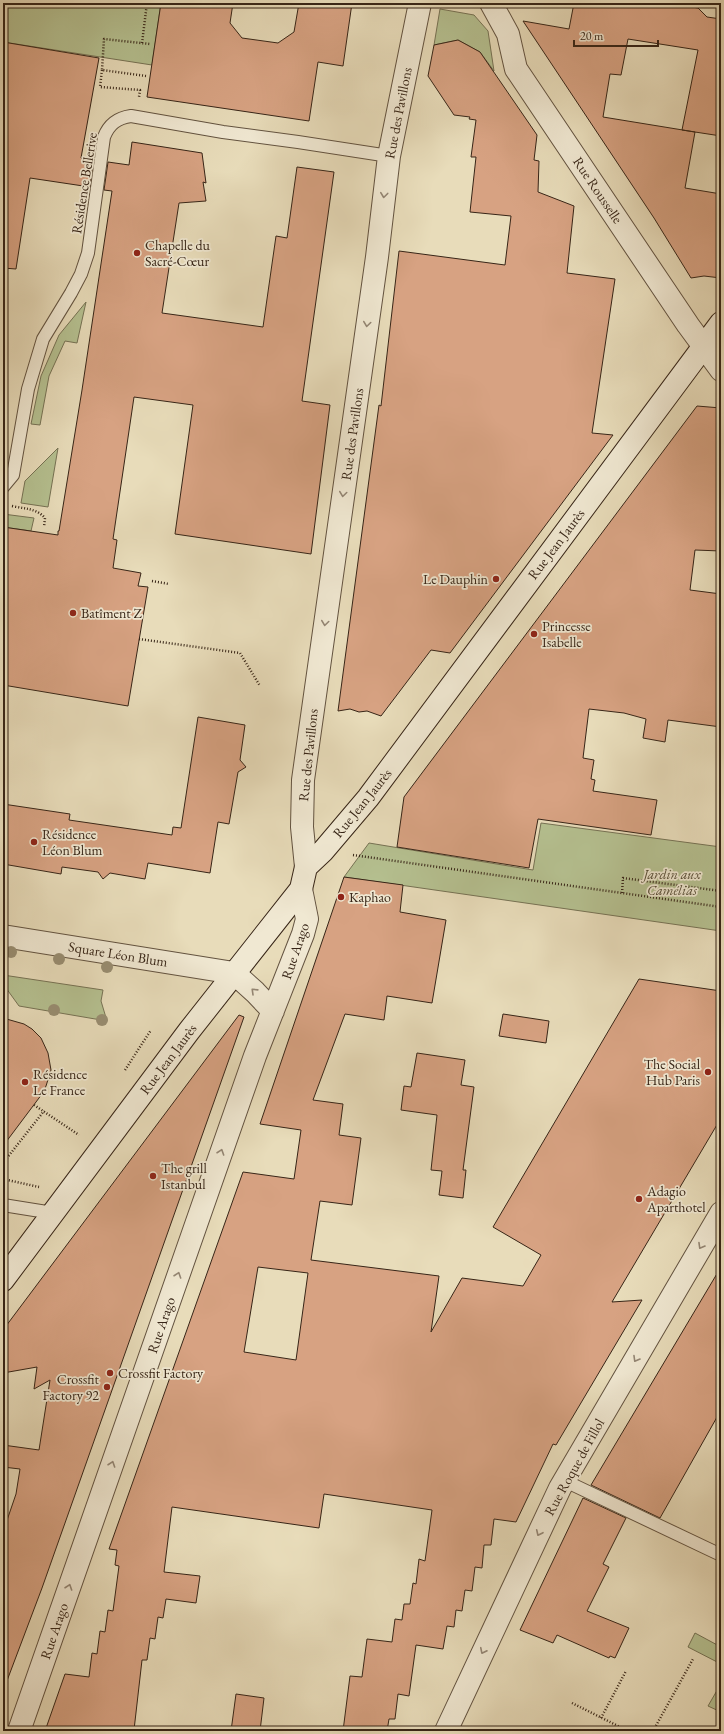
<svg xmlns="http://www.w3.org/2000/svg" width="724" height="1734" viewBox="0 0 724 1734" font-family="'EB Garamond',serif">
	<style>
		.green { fill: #b5c090; stroke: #767254 }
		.building { fill: #d7a282; stroke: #372517; fill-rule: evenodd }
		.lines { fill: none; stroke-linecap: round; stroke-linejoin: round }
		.lane-casing { stroke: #635340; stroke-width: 14 }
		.street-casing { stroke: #635340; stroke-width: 24 }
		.secondary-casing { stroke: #372517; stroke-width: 24 }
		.path { stroke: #372517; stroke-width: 2.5; stroke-dasharray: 1 2; stroke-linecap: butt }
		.lane { stroke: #f0e8d2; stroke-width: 12 }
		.street { stroke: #f0e8d2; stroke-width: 22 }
		.secondary { stroke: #f0e8d2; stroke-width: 22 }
		.tree { fill: #988d71 }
		.oneway { stroke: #948674 }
		.poi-dot { fill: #8f2418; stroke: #f0e8d2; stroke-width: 1.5 }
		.labels { text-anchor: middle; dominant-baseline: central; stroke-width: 3.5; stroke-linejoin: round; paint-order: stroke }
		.street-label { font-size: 14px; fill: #372517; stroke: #f0e8d2 }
		.poi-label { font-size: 14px; fill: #372517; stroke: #f0e8d2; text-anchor: start }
		.park-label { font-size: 14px; font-style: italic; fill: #564c35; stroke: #f0e8d2 }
	</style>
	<rect width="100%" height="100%" fill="#e8dcba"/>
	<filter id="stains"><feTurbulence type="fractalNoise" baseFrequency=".005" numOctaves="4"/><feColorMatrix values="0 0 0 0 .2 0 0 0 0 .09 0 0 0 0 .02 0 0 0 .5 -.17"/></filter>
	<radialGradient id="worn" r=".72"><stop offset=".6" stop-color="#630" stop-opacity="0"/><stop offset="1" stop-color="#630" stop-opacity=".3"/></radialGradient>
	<!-- green -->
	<path class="green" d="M3,3h158l-9,62 -149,-23z
		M440,9l34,6 14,16 6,40 -14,-19 -22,-12 -24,5z
		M86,302l-9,41 -12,-2 -16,35 -9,49 -9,-1 10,-48 18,-41z
		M58,448l-10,59 -27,-4 4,-22z
		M3,514l31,4 -3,13 -28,-4z
		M541,823l180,24v84l-377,-54 25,-34 164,27z
		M3,975l100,15 -2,11 6,20 -88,-15 -13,-18 -3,2z
		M695,1633l26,14v17l-33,-17z
		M719,1687l2,1v24l-13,-6z"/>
	<!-- building -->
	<path class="building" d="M161,3h72l-3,20 12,15 36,5 16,-11 5,-29h53l-9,63 -25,-4 -9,59 -162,-24z
		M574,3h106v2l18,3 9,9 14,2v117l-39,-6 16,-80 -70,-11 -7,36 -11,-1 -7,43 92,15 -10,56 36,6v84l-17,-2 -13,2 -37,-60 -131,-197 46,8z
		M458,40l22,12 57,83 -3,25 5,1 -1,31 36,14 -7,67 48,6 -23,154 21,2 -163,218 -19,-3 -50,66 -14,-5 -8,1 -9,-3 -12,2 41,-306 2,1 18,-155 106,14 6,-49 -41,-4 6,-55h-5l5,-37 -7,-1 1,-2 -16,-2 -26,-39 6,-31z
		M3,42l96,16 -18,100 12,2 -3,27 -60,-9 -14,91 -13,-1z
		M132,142l70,11 4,30 -3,-1 3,19 -27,2 -17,110 101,14 13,-91 11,2 10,-71 37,5 -32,229 28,4 -19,149 -136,-20 18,-129 -59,-8 -21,142 4,1 -4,28 28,5 -3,13 10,1 -20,119 -125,-21v-158l55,8v-4h1l23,-141 30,-199 -8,-1 4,-28 21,3z
		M697,406l24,2v143l-26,-1 -5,40 31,4v133l-53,-7 -3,22 -22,-4 3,-19 -22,-6 -35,-4 -6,49 11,2 -3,19 4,1 -2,11 64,9 -6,35 -113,-16 -9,49 -132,-21 7,-50z
		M198,717l47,8 -5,35 6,7 -8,5 -9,52 -11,-2 -8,51 -62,-10 -3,16 -35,-6 -7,6 -5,-7 -36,-5 -1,7 -58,-10v-60l67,10 -1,6 103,15 1,-8 8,1z
		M344,877l59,8 -3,27 46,8 -14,83 -45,-7 -3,24 -39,-6 -32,86 30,4 -4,31 22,3 -9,67 -32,-4 -9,59 128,16 -8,56 31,-54 61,8 18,-31 -48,-28 146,-248 82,12v127l-109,184 30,-2 -86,145 -3,-1 -37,78 -22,-3 -3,26h-7l-2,23 -7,-1 -3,24 -7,-1 -3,21 -6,-1 -2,17 -7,-1 -4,23 -27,-4 -7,51 -11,-2 -3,25h-6l-2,12h-44l7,-55 12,1 5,-38 25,3 3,-23 7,1 2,-16h6l3,-21 3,1 3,-25 6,2 7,-51 -108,-16 -5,34 -147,-21 -8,65 36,4 -4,27 -30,-4 -3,19 -5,-1 -3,22 -5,-1 -3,22h-5l-8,70 -18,-2v3h-71l20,-57 24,3 3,-24 5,1 3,-23 5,1 3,-22 5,1 6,-45 -4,-1 2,-15 -8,-1 134,-377 51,7 7,-49 -41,-6zM258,1267l50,6 -12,87 -52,-8z
		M503,1014l46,7 -3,22 -47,-7z
		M239,1015l5,2 -202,571 -37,98h-2v-154l13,-38 4,-25 -17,-2v-22l36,5 11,-70 -16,9 3,-22 -34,6v-43z
		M3,1018l21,6 8,5 9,9 7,15 3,17 -5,16 -4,8 -39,52z
		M417,1053l48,7 -4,25 13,2 -11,83h3l-3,28 -24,-3 3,-24 -11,-1 6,-55 -36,-5 3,-24 7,1z
		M721,1267v143l-61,108 -69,-33z
		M583,1498l43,20 -23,46 6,3 -22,44 42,17 -14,30 -5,-2 -1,2 -52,-23 -4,8 -33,-13z
		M236,1694l28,4 -4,33h-29z"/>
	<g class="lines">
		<defs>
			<path id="lane" d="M3,487l10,-12 15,-86 15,-50 28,-46 10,-19 7,-21 16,-116c5,-13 13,-19 27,-21l92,16 75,10 91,14
				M3,1205l50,8
				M565,1481l156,74"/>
			<path id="street" d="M491,3l17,31 8,35 172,256 33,45
				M306,867l-4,-40 1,-47 74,-523 12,-101 31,-153
				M3,936l231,37 21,19 18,19
				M19,1731l236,-675 48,-122 4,-15 -6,-30
				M446,1731l114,-243 161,-275"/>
			<path id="secondary" d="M3,1280l186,-249 112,-142 5,-22 17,-16 45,-53 353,-475"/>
		</defs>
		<!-- lane casing -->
		<use href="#lane" class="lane-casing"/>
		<!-- street casing -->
		<use href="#street" class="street-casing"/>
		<!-- secondary casing -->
		<use href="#secondary" class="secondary-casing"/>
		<!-- path -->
		<path class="path" d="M142,43l5,-40
			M102,70l-2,17 40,3 -1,7
			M146,76l-44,-6 2,-31 46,5
			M12,506c13,3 24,2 33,12l-1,9
			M152,581l17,3
			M139,639l101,14 20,33
			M353,855l368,52
			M622,893l1,-15 98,13
			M125,1070l26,-40
			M34,1105l45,30
			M3,1163l41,-52
			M3,1179l36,8
			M572,1703l56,28
			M601,1718l25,-47
			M653,1731l40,-72"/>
		<!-- lane -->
		<use href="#lane" class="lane"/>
		<!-- street -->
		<use href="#street" class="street"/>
		<!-- secondary -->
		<use href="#secondary" class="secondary"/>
	</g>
	<!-- trees -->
	<g class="tree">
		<circle cx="11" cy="952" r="6"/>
		<circle cx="59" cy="959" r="6"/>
		<circle cx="107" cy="967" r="6"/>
		<circle cx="54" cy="1010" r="6"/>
		<circle cx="102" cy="1020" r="6"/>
	</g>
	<!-- one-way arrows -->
	<defs><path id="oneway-chevron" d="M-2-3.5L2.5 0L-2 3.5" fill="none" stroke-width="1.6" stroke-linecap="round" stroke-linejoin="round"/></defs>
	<g class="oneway">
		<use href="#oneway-chevron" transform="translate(384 195) rotate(97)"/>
		<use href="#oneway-chevron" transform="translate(367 324) rotate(98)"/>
		<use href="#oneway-chevron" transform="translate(343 494) rotate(98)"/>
		<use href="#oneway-chevron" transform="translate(325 623) rotate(98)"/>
		<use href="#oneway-chevron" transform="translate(254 991) rotate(-136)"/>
		<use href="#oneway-chevron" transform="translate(221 1152) rotate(-71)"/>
		<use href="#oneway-chevron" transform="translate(701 1246) rotate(120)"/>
		<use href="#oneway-chevron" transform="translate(178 1275) rotate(-71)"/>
		<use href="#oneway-chevron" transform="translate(636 1359) rotate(120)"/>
		<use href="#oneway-chevron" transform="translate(112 1464) rotate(-71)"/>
		<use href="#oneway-chevron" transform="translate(539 1533) rotate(115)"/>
		<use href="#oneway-chevron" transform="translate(69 1587) rotate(-71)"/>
		<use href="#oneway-chevron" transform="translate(483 1651) rotate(116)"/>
	</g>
	<!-- markers -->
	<g class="poi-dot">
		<circle cx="137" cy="253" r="4"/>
		<circle cx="496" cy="579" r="4"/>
		<circle cx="73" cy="613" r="4"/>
		<circle cx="534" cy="634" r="4"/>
		<circle cx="34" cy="842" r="4"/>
		<circle cx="341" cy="897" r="4"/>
		<circle cx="708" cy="1072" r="4"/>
		<circle cx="25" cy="1082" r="4"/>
		<circle cx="153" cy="1176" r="4"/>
		<circle cx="639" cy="1199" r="4"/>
		<circle cx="110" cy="1373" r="4"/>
		<circle cx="107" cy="1387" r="4"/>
	</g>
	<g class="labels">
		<!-- street labels -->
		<g class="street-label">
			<text transform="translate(398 113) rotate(-79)">Rue des Pavillons</text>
			<text transform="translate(84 183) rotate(-81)">Résidence Bellerive</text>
			<text transform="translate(598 190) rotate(56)">Rue Rousselle</text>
			<text transform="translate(352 434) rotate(-82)">Rue des Pavillons</text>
			<text transform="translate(556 544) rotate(-53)">Rue Jean Jaurès</text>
			<text transform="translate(308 755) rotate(-84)">Rue des Pavillons</text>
			<text transform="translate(362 803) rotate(-51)">Rue Jean Jaurès</text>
			<text transform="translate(295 951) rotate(-71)">Rue Arago</text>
			<text transform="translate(118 954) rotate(9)">Square Léon Blum</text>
			<text transform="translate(168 1059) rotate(-53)">Rue Jean Jaurès</text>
			<text transform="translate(161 1325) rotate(-71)">Rue Arago</text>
			<text transform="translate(574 1467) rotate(-61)">Rue Roque de Fillol</text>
			<text transform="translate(54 1631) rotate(-71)">Rue Arago</text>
		</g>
		<!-- poi labels -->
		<g class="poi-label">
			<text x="145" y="245">Chapelle du<tspan x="145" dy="16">Sacré-Cœur</tspan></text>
			<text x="488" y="579" text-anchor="end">Le Dauphin</text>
			<text x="81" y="613">Batîment Z</text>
			<text x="542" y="626">Princesse<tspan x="542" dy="16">Isabelle</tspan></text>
			<text x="42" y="834">Résidence<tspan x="42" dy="16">Léon Blum</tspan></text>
			<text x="349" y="897">Kaphao</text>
			<text x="700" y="1064" text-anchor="end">The Social<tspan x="700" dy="16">Hub Paris</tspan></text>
			<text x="33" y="1074">Résidence<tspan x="33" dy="16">Le France</tspan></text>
			<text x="161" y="1168">The grill<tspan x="161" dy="16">Istanbul</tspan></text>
			<text x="647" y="1191">Adagio<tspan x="647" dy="16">Aparthotel</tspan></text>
			<text x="118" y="1373">Crossfit Factory</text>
			<text x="99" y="1379" text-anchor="end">Crossfit<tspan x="99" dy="16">Factory 92</tspan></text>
		</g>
		<!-- park labels -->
		<g class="park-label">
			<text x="672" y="874">Jardin aux<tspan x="672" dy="16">Camélias</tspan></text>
		</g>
	</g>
	<!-- margin -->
	<rect width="724" height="1734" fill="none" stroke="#e8dcba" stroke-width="16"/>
	<rect x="4" y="4" width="716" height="1726" fill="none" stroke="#372517" stroke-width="2"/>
	<rect x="8" y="8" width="708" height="1718" fill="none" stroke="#372517"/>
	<!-- scale -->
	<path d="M574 40v6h84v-6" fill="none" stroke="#372517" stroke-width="2"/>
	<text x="580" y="40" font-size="12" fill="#372517" stroke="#f0e8d2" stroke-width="3" paint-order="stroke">20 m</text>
	<rect width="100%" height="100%" filter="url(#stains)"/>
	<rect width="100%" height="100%" fill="url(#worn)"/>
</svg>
